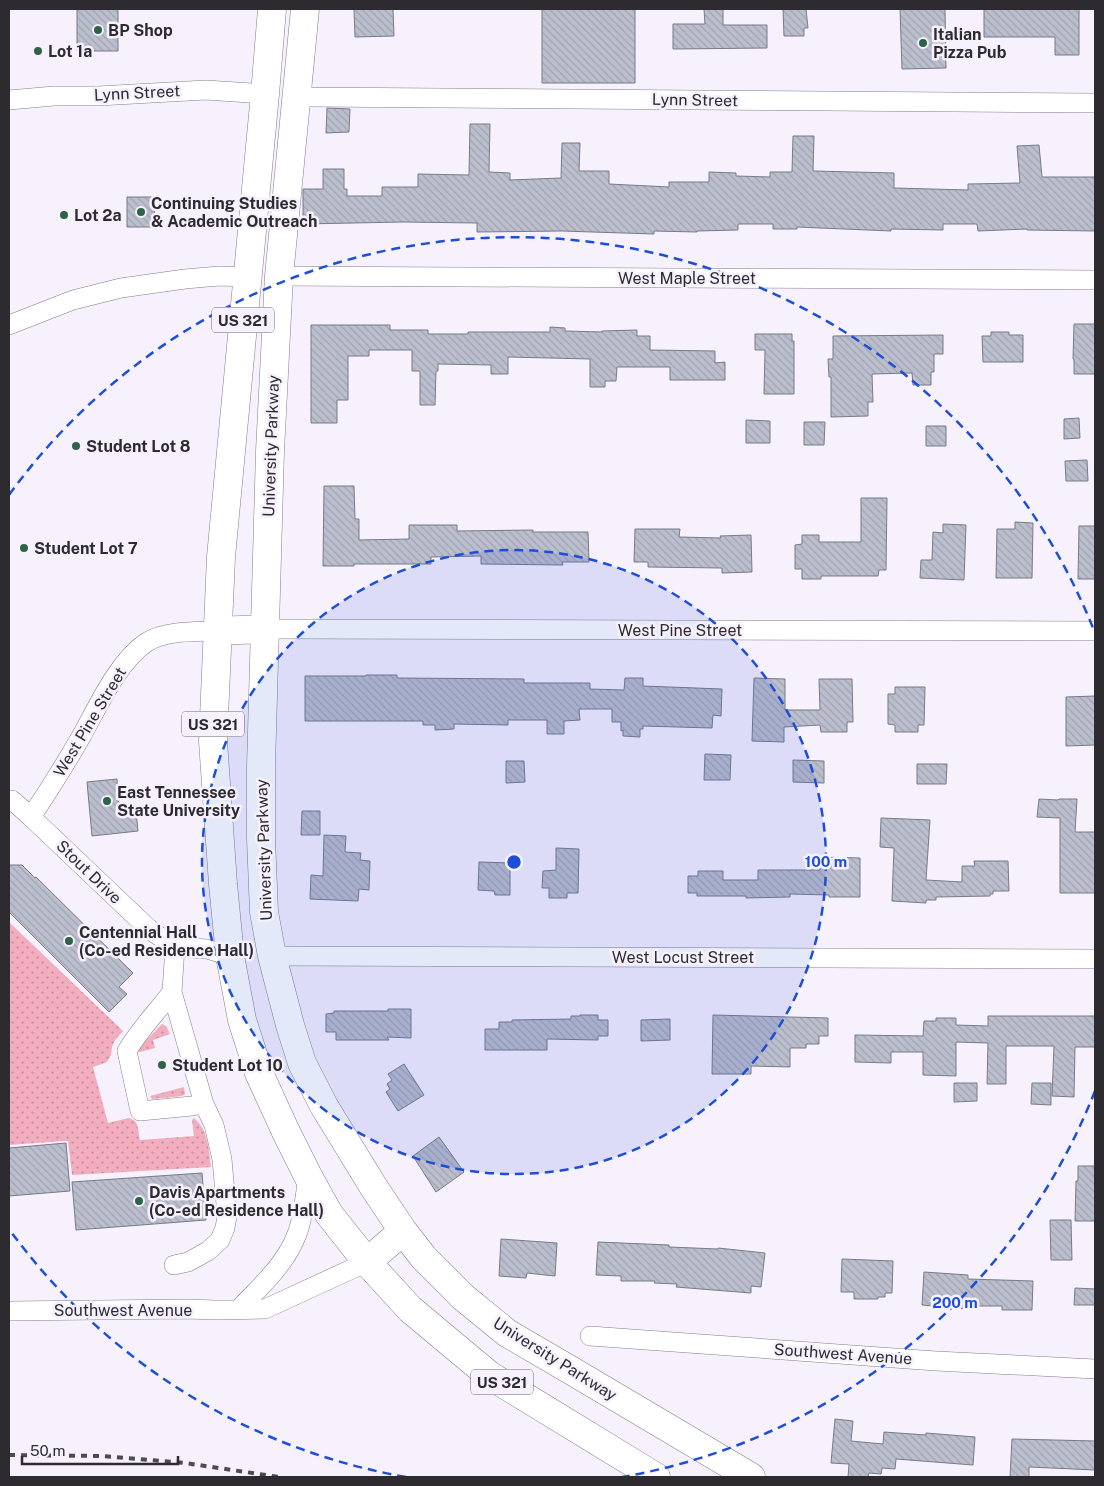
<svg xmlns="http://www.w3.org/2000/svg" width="1104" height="1486" viewBox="0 0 1104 1486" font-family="'Public Sans',sans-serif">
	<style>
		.grass { fill: url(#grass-dots) }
		.building { fill: url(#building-back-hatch); stroke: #777a88 }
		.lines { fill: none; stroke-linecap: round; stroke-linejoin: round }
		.street-casing { stroke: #837d8b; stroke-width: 20 }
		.highway-casing { stroke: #837d8b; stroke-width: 29 }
		.street { stroke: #fff; stroke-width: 19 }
		.highway { stroke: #fff; stroke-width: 28 }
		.rail { stroke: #4d4a50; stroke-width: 4; stroke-dasharray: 6 6; stroke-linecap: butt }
		.ring { fill: none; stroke: #1d4ed8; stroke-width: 2.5; stroke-dasharray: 9 6 }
		.poi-dot { fill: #2f6348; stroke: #f6f1fd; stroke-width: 2 }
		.labels { text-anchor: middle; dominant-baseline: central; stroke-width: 5; stroke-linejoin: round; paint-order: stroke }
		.shield { fill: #f6f1fd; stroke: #69666e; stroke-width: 1 }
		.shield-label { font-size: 15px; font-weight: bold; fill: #2d2b30 }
		.poi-label { font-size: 16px; font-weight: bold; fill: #2d2b30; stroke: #f6f1fd; text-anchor: start }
		.street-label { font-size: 16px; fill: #2d2b30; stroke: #f6f1fd }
		.centre { fill: #1d4ed8; stroke: #f6f1fd; stroke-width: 2.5 }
		.ring-label { font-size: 15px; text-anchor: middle; font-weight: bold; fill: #1d4ed8; stroke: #f6f1fd; stroke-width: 5; stroke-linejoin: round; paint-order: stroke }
	</style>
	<defs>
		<pattern id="grass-dots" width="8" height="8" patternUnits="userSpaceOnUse" patternTransform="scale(1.25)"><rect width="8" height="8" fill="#f2adbe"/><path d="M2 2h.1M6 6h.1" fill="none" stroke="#c48d9b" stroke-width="1.8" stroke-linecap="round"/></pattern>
		<pattern id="building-back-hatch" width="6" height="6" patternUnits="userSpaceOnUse" patternTransform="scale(1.25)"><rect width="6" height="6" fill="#bbbecd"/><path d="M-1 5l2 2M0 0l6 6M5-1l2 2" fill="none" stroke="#a1a3b0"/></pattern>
	</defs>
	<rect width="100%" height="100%" fill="#f6f1fd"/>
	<!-- grass -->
	<path class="grass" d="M9,922l114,109 -8,9 -3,7 -1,8 -4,7 -14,5 15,56 21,-5c11,3 9,14 11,22l54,-4 -2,-16 2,-2c14,11 15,32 17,49l-139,8 -4,-34h-4l-55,4z
		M162,1024l4,2 4,8 -17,6 2,8 -15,4 -2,-1v-2z
		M184,1087l1,7 -3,2 -30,3 -2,-3z"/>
	<!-- building -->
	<path class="building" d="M77,9h41v42h-41z
		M354,9h39l1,27 -39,1z
		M542,9h93v74h-93z
		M704,9h19v16h44v23l-94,1v-25h32z
		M783,9h23l2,19h-4v8h-20z
		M900,9h45l1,59 -44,1z
		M984,9h95v46h-24v-18h-71z
		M327,108l23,1 -1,23 -23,1z
		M470,124h20l-1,48 21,1v7l51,-2 1,-35h18l-1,28h30v13l60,3v-5h40v-10l27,1v3l34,1v-5h22l1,-36h21l-1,35 81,2v15l74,2v-6l52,-1 -3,-37 22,-1 3,32h53v54l-68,-1v-1l-49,2 -1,-7h-34v6l-52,-1v2l-94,-4v2h-24v-5h-35v6l-41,1v1l-43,-1v3l-92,-3 -85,1v-9l-74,-1 -100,2v-35h20v-20h21v20h3v7h35v-9h36v-13l51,1z
		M127,197h27l1,30h-28z
		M1074,324h21v50h-21v-15h-1z
		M311,325h79v5h38v4h40v-2h82v-5l15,1v3l37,1v-1l35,-1v6h13v14l65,1v12l10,-1v18h-55v-13h-53l-1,14h-11v6h-15v-28l-82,-2v17h-17v-9l-53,-1v7h-2l-1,34h-15v-34h-8v-21h-43v6h-21v44h-11v23h-26z
		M991,332h18v3h14v27h-40l-1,-26h9z
		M755,334h37v7h2v53h-30l1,-44h-10z
		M943,335v19h-9v18h-3v13h-18l-1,-12 -40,1 1,28h-5v14l-37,1v-40h-2l-1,-18h5v-23z
		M1079,418l1,20 -16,1v-20z
		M746,420l24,1v22h-24z
		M804,422h21l-1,23h-20z
		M926,426h20v20h-20z
		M1087,460l1,21h-22l-1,-20z
		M324,486h30l1,33h4v21l50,-1v-14h48v6l76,-1v2h55l1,30h-27l1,3 -82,-1v-8l-50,1v7h-77v2h-31z
		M861,498h26l-1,72h-7l-1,6h-57v3h-19v-10h-7v-24l7,-1v-9h17v7h42z
		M1015,522l18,1 -1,55h-36l1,-49h18z
		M943,524l23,1 -2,55 -44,-2 1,-18h11l1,-28 10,1z
		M1079,526h16v53h-17z
		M635,529h45l-1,8 42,1 -1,-2 31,-1 1,37 -30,1v-5l-74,-1v-5h-14z
		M366,675h31v3l127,1v4h66v6l34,1 1,-12h18v8l79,3 -1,27 -8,-1 -1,13 -69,-2v3h-3v8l-17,-1v-6l-2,1v-9h-9v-13h-33l1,11 -16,1v13h-17v-14h-39v5l-54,-1v5l-19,1v-5h-12v-4h-118v-45h61z
		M754,678l31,1v31h35l-1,-31h33l1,43h-6v10h-26l-1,-7 -36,2v15l-32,-1z
		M895,687h30l-1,38h-6v7h-23v-7l-7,-1v-30h7z
		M1095,696v49l-29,1v-49z
		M705,754l26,1 -1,25h-26z
		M793,760l31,1v22l-31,-1z
		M506,761h18l1,21 -19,1z
		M917,764h30l-1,20h-29z
		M117,779l2,33 17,-1 2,20 -46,5 -5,-54z
		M1039,799l19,1 1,-1h18l-2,33h20v61h-35v-75l-23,-1z
		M302,811h18v24h-19z
		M881,818l49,2 -4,60 36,2v-16h13l-1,-5h34l1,30h-16v3h-3v2l-54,1v3h-10v3l-34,-2 2,-53 -14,-1z
		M324,835l22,1 -1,16 16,1 -1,7 10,1 -1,29 -10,-1 -1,12 -48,-2 1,-24 12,1z
		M556,848l23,1 -1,44h-11v5h-18v-10h-7l1,-17 13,-1z
		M820,857l40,1v39h-31v-2l-39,-1v3l-44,1v-2h-49v-3h-9v-17h10v-5h25v9h35v-10h62z
		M479,862l31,1v32h-15l-1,-4 -16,-1z
		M9,865h13l13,13 1,-1 97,96 -14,14 8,7 -18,18 -100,-100z
		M388,1009h23v29l-24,-1 2,3h-53v-8h-10v-18l8,-1v-2h54z
		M580,1015h18v5h10v16h-10v4l-51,-1v11h-62v-21h14v-7h13v-2l59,-1v-3h9z
		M713,1015l115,3v18h-9v8h-13v4h-16v19l-39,-1v8h-39z
		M988,1016h107v31h-20l-1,50 -22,-1 2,-50h-48v38h-19l1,-41 -32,-1v34l-33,-1v-23h-32v11l-36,-1v-27l68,1 1,-15h12v-3h20v7l32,1z
		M670,1019v21l-29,1v-21z
		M404,1064l20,31 -26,16 -12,-19 4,-3 -3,-5 5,-4 -4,-6z
		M954,1083h23v18l-23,1z
		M1032,1083h19v22l-20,-1z
		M439,1137l25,35 -28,20 -23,-36z
		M66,1143l4,48 -61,5v-48z
		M1078,1166h17v55h-20l1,-40h2z
		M202,1173l4,47 -130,10 -4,-48z
		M1050,1220h21l1,40h-21z
		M501,1239l56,4 -2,33 -28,-3 -1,5 -27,-2z
		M598,1242l71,3v2l49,2v-1l47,5 -4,34 -10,-1v7l-75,-6 1,-3 -23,-1 1,-2h-34v-5l-25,-1z
		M842,1259l51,2 -1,32h-7v4h-7v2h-24v-7h-13z
		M924,1272l44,3v4l65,2 -1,29h-30v-4h-36v3l-44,-4z
		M1075,1288l20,1v16h-21z
		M835,1419l18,2 -2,20 32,3 1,-12 42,3v-2l49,4 -2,28 -77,-6 -1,10 -13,-1 -1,6 -12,-1 -1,4h-20l1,-13 -18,-1z
		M1012,1439l83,2v29l-66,-3v10h-19z"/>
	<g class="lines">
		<defs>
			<path id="street" d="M296,95l14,2 785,6
				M9,100l45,-4h44l108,-6 59,4
				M279,276l816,4
				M9,325l64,-25 48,-12 64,-9 34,-3 28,1
				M264,629l831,2
				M9,800h3l19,17 119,113 25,17 32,2 23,7
				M31,817c18,-27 35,-54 51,-82 16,-29 37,-75 65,-93 19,-12 50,-10 71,-11
				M272,956l823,3
				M172,992c-15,20 -33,38 -45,59l13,60 52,-5 12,-2
				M174,1265l14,-3 20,-11 12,-11 5,-12 2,-12 -5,-57 -8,-34 -10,-21 -32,-112 3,-45
				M238,1310c22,-23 48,-46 59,-76 7,-18 8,-39 11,-58
				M9,1311l177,-2 30,1 49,-1 102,-47
				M590,1336l346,25 159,8"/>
			<path id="highway" d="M272,9l-7,85 -44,463 -8,184 10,143 7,72 12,64 17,53 27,59 22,44 21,38 38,48 43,47 79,66 167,102
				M305,9l-26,267 -9,175 -9,316v72l3,73 8,44 18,69 12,38 22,43 49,80 30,45 21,27 39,39 44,36 60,35 184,109
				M218,631l46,-2
				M367,1262l36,-31"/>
		</defs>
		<!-- street casing -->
		<use href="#street" class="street-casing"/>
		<!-- highway casing -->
		<use href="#highway" class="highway-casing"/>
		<!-- street -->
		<use href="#street" class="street"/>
		<!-- highway -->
		<use href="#highway" class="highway"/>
		<!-- rail -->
		<path class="rail" d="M9,1455l92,1 84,7 94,14"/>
	</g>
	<!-- distance rings -->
	<circle cx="514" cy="862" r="312" fill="#1d4ed8" fill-opacity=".12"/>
	<g class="ring">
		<circle cx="514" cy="862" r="312"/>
		<path d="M1095 1091A624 624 0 0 1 622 1477M406 1477A624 624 0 0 1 9 1229M9 495A624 624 0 0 1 1095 633"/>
	</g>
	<!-- markers -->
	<g class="poi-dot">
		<circle cx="98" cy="30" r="5"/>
		<circle cx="923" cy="43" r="5"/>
		<circle cx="38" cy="51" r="5"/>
		<circle cx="141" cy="212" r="5"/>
		<circle cx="64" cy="215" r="5"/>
		<circle cx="76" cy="446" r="5"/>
		<circle cx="24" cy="548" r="5"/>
		<circle cx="107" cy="801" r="5"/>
		<circle cx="69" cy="941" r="5"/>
		<circle cx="162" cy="1065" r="5"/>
		<circle cx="139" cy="1201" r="5"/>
	</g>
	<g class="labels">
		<!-- shield labels -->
		<g class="shield">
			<rect x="212" y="307.5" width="62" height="25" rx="4"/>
			<rect x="182" y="711.5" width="62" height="25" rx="4"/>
			<rect x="471" y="1369.5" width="62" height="25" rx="4"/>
		</g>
		<g class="shield-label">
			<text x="243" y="320">US 321</text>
			<text x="213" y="724">US 321</text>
			<text x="502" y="1382">US 321</text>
		</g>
		<!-- poi labels -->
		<g class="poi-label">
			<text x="108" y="30">BP Shop</text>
			<text x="933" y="34">Italian<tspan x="933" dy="18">Pizza Pub</tspan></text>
			<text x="48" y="51">Lot 1a</text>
			<text x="151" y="203">Continuing Studies<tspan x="151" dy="18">&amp; Academic Outreach</tspan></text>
			<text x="74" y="215">Lot 2a</text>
			<text x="86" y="446">Student Lot 8</text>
			<text x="34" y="548">Student Lot 7</text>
			<text x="117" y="792">East Tennessee<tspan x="117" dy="18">State University</tspan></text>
			<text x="79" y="932">Centennial Hall<tspan x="79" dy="18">(Co-ed Residence Hall)</tspan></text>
			<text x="172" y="1065">Student Lot 10</text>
			<text x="149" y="1192">Davis Apartments<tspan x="149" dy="18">(Co-ed Residence Hall)</tspan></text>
		</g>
		<!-- street labels -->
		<g class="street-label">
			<text transform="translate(137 93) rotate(-3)">Lynn Street</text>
			<text transform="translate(695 100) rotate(1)">Lynn Street</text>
			<text x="687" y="278">West Maple Street</text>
			<text transform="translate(271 446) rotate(-88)">University Parkway</text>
			<text x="680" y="630">West Pine Street</text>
			<text transform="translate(90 722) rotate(-59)">West Pine Street</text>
			<text transform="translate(264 850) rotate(-92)">University Parkway</text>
			<text transform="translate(89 872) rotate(44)">Stout Drive</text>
			<text x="683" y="957">West Locust Street</text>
			<text x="123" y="1310">Southwest Avenue</text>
			<text transform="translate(843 1354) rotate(4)">Southwest Avenue</text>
			<text transform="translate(555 1359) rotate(32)">University Parkway</text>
		</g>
	</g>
	<circle cx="514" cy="862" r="8" class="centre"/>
	<g class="ring-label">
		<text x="826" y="867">100 m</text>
		<text x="955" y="1308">200 m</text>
	</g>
	<!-- border -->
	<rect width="1104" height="1486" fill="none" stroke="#2d2b30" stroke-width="20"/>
	<!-- scale -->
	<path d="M22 1456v8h156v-8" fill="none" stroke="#2d2b30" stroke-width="2.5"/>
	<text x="30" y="1456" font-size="15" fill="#2d2b30" stroke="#f6f1fd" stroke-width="4" paint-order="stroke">50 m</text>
</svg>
